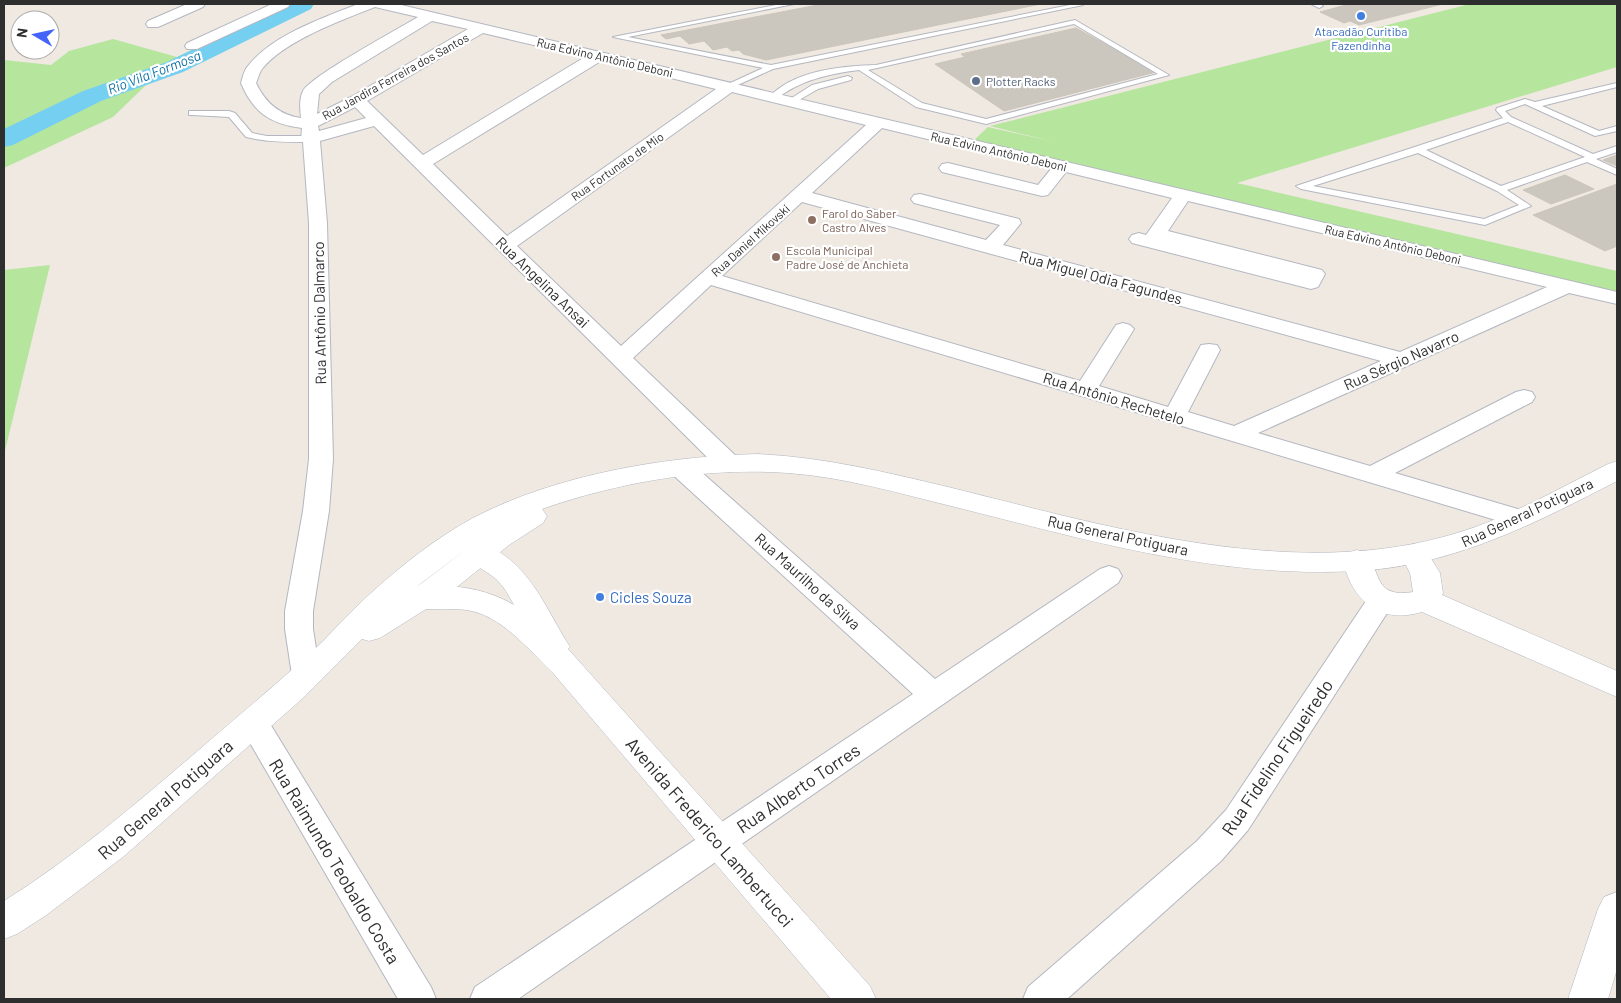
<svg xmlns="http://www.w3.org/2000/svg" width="1621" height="1003" viewBox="0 0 1621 1003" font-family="Barlow,sans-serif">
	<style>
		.green { fill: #b6e59e }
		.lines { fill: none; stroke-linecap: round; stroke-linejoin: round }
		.river { fill: #75cff0; fill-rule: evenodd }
		.building { fill: #cbc7bf; stroke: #cbc5ba }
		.service-casing { stroke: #b4b7c1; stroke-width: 2 }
		.minor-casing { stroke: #b4b7c1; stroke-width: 2 }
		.tertiary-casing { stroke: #b4b7c1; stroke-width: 1 }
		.secondary-casing { stroke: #b4b7c1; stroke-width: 1 }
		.service { fill: #fff; fill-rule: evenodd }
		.minor { fill: #fff; fill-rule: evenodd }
		.tertiary { fill: #fff; fill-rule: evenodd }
		.secondary { fill: #fff; fill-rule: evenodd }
		.shop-dot { fill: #3f7fe0; stroke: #fff; stroke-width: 2 }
		.service-dot { fill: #5c6f8a; stroke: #fff; stroke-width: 2 }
		.education-dot { fill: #8d6e63; stroke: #fff; stroke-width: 2 }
		.labels { text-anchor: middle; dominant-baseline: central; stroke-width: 4.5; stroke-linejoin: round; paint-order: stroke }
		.far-shop-label { font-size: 12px; fill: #366cbe; stroke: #fff }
		.far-street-label { font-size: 12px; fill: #2e2e2e; stroke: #fff }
		.far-service-label { font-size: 12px; fill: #4e5e75; stroke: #fff; text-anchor: start }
		.far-education-label { font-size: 12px; fill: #785e54; stroke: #fff; text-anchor: start }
		.far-water-label { font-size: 14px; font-style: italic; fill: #0d6fa3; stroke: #fff }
		.street-label { font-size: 15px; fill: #2e2e2e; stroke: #fff }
		.shop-label { font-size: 15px; fill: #366cbe; stroke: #fff; text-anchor: start }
		.near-street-label { font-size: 18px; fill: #2e2e2e; stroke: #fff }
	</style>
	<rect width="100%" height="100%" fill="#efe9e1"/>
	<!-- green -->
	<path class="green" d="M288,4h27l-113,56 -56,25 -33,32 -109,51v-108l47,5 18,-14 44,-12 64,18z
		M1470,4h147v63l-380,116 380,88v21l-644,-151 15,-14 67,15 -65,-16z
		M50,265l-46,190v-185z"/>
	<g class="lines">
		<!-- river -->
		<path class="river" d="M286,4h28l-3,5 -128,63 -82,29 -88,44 -9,2v-18l79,-38 84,-29z"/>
	</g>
	<!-- building -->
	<path class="building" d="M823,4h218l-275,56 -23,-6 -4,-4 -7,1 -5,-4 -14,3 -9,-9 -15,3 -9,-8 -14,3 -5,-4z
		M1342,4h101l-84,21 -9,-4 -6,2 -24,-11 26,-7z
		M1076,28l80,44 -152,39 -69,-47 30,-7 -4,-3z
		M1617,155v11l-14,-6z
		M1565,175l29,14 -43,15 -28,-14z
		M1617,184v62l-12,5 -72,-36z"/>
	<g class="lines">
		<defs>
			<path id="service" d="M781,4h13l-166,33 143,28 304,-61 8,1 -310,64 -44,20h-3v-4l37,-17 -150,-31z
				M1311,4h9l3,2 -4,2z
				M1075,20l94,55 -183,49 -70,-17 -57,-37c-31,4 -58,10 -83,29l-7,-2c26,-27 73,-31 107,-32zM1074,24l84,50 -172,45 -64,-16 -54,-33z
				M848,76l4,2 -1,2 -33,9 -24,14 -7,-2 25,-16z
				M1617,83v4l-75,19 57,25 18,-5v5l-22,5 -70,-32 -20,7 6,6 82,37 24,-8v6l-21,7 21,10v6l-30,-13 -80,28 24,16 -46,19 -184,-36 -5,-3 207,-68 -7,-8 1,-2 28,-9 10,3zM1508,122l77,35 -84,29 -75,-36zM1418,153l79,38 22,14 -35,14 -171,-33z
				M189,111h40l6,2 17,20 15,3h42l4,3 -4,3c-22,0 -42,0 -63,-5l-17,-20 -37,-2h-3z"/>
			<path id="minor" d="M187,4h18l-2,3 -45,20h-10l-2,-3 2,-3z
				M272,4h18l-2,3 -91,42h-10l-2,-3 2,-3z
				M358,4h39l1220,288v12l-48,-11 -311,140 112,33 146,-74 8,-2 8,2 3,5 -3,5 -137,71 133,39 4,6 -4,6 -9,3 -808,-242 -78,73 105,100 3,6 -3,6 -9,2 -9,-2 -346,-344 -54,15 7,82 6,236 -4,52 -16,100v18l7,46 -4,8 -10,3 -10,-3 -4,-8 -7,-46v-18l18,-100 6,-52v-236l-6,-81 -2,-3 1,-11c-32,-4 -49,-16 -61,-45 2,-6 3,-13 7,-17 24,-31 75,-48 110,-62zM375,7l43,10c-20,12 -107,59 -115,74 -4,8 -3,18 -2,27 -22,-3 -36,-16 -45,-35 2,-4 3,-10 6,-14 22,-28 80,-49 113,-62zM432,21l36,8 -117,68 -34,17 2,-20 13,-12zM483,33l102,24 -162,98 -56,-54zM601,61l115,28 -209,147 -74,-72zM732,92l134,33 -245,221 -104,-100zM355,107l11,11 -47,13 -1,-5zM882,128l169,41 -13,16 -90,-22 -6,1 -3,4 3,4 100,24 6,-1 18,-23 106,26 -26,37 -7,-2 -7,2 -3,4 3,4 179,46 7,-2 7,-13 -3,-4 -154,-39 20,-30 359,86 -147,65 -397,-107 18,-22 -2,-4 -99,-25 -6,1 -3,4 3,4 86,22 -14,15 -174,-47zM802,202l579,159 -147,65 -46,-14 32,-62 -3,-5 -8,-1 -8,1 -33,62 -69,-21 35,-57 -4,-4 -7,-2 -7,2 -36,56 -358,-105z
				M681,460l9,2 245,217 165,-110 9,-3 9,3 4,7 -4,7 -600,416h-48l5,-12 438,-293 -241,-220 -3,-6 3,-6z
				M1382,589l10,3 4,7 -148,231 -27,31 -154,138h-44l5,-12 169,-146 29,-31 146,-218z
				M253,710l11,4 167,273 5,12h-38l-160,-277 4,-8z"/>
			<path id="tertiary" d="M479,543c45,13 64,59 86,96l5,8 -2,2 302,337 6,13h-45l-278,-326c-24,-23 -53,-59 -87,-63 -19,-3 -39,2 -58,-3l-4,-8 4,-8c35,-10 76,-4 106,14 -5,-9 -10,-19 -18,-26 -11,-9 -24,-14 -31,-26l4,-7z
				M1414,544l10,3 16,26 3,20 -1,2 175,76v26l-195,-85c-42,13 -71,-12 -79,-52l4,-7 10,-3 10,3c14,22 8,45 46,39l-3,-19 -10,-19 4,-7z
				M1617,892v77l-9,30h-40l30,-90 6,-12z"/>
			<path id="secondary" d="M758,454c65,3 127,18 190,33 154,38 337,93 495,50 58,-15 111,-46 165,-73l9,-3v20c-83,43 -165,85 -260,90 -139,8 -273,-32 -406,-65 -53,-13 -107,-29 -163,-33 -82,-6 -169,9 -246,36l5,7 -4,7 -34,22 -67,54 -62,39 -11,3 -7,-2 -59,59 -180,159 -78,59 -28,18 -13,5v-38c70,-44 133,-98 196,-152 36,-31 72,-61 106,-92 23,-20 42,-44 65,-64 31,-28 65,-55 102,-75 82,-43 192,-62 285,-64zM472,545l-50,38 -6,4z"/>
		</defs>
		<!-- service casing -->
		<use href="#service" class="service-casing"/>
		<!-- minor casing -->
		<use href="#minor" class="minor-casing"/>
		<!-- tertiary casing -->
		<use href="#tertiary" class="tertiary-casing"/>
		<!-- secondary casing -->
		<use href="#secondary" class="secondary-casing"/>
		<!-- service -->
		<use href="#service" class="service"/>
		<!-- minor -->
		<use href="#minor" class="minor"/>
		<!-- tertiary -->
		<use href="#tertiary" class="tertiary"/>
		<!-- secondary -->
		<use href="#secondary" class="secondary"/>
	</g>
	<!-- markers -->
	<g class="shop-dot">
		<circle cx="1361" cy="16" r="5"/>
		<circle cx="600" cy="597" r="5"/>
	</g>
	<circle class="service-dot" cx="976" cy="81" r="5"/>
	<g class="education-dot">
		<circle cx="812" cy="220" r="5"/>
		<circle cx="776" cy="257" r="5"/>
	</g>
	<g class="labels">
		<!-- far-shop labels -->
		<g class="far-shop-label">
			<text x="1361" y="31">Atacadão Curitiba<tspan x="1361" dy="14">Fazendinha</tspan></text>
		</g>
		<!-- far-street labels -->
		<g class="far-street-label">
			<text transform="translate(605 57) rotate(13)">Rua Edvino Antônio Deboni</text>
			<text transform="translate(395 76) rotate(-29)">Rua Jandira Ferreira dos Santos</text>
			<text transform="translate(999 151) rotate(13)">Rua Edvino Antônio Deboni</text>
			<text transform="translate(617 166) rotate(-35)">Rua Fortunato de Mio</text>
			<text transform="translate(750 240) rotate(-42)">Rua Daniel Mikovski</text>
			<text transform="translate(1393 244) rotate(13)">Rua Edvino Antônio Deboni</text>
		</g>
		<!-- far-service labels -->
		<g class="far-service-label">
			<text x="986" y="81">Plotter Racks</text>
		</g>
		<!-- far-education labels -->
		<g class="far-education-label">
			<text x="822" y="213">Farol do Saber<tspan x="822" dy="14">Castro Alves</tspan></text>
			<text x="786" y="250">Escola Municipal<tspan x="786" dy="14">Padre José de Anchieta</tspan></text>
		</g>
		<!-- far-water labels -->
		<g class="far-water-label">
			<text transform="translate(154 72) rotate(-21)">Rio Vila Formosa</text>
		</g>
		<!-- street labels -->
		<g class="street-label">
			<text transform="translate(1101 277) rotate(15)">Rua Miguel Odia Fagundes</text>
			<text transform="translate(543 282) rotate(44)">Rua Angelina Ansai</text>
			<text transform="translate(319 313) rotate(-91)">Rua Antônio Dalmarco</text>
			<text transform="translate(1401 360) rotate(-24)">Rua Sérgio Navarro</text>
			<text transform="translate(1114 398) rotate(17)">Rua Antônio Rechetelo</text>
			<text transform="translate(1527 512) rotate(-25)">Rua General Potiguara</text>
			<text transform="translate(1118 535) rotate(12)">Rua General Potiguara</text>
			<text transform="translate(808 581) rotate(42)">Rua Maurilho da Silva</text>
		</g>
		<!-- shop labels -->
		<g class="shop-label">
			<text x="610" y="597">Cicles Souza</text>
		</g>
		<!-- near-street labels -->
		<g class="near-street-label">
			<text transform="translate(1277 757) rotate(-56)">Rua Fidelino Figueiredo</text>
			<text transform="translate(798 788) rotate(-34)">Rua Alberto Torres</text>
			<text transform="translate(165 799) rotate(-41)">Rua General Potiguara</text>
			<text transform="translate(710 832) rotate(49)">Avenida Frederico Lambertucci</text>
			<text transform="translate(335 861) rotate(59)">Rua Raimundo Teobaldo Costa</text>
		</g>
	</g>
	<!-- border -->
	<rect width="1621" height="1003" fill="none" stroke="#2e2e2e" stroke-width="10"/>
	<!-- north arrow -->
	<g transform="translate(35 35) rotate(279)"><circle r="24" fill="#ffffff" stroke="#ababab"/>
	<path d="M0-4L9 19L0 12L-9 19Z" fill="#4264fb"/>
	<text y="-8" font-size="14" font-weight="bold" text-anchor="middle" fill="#2e2e2e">N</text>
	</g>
</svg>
